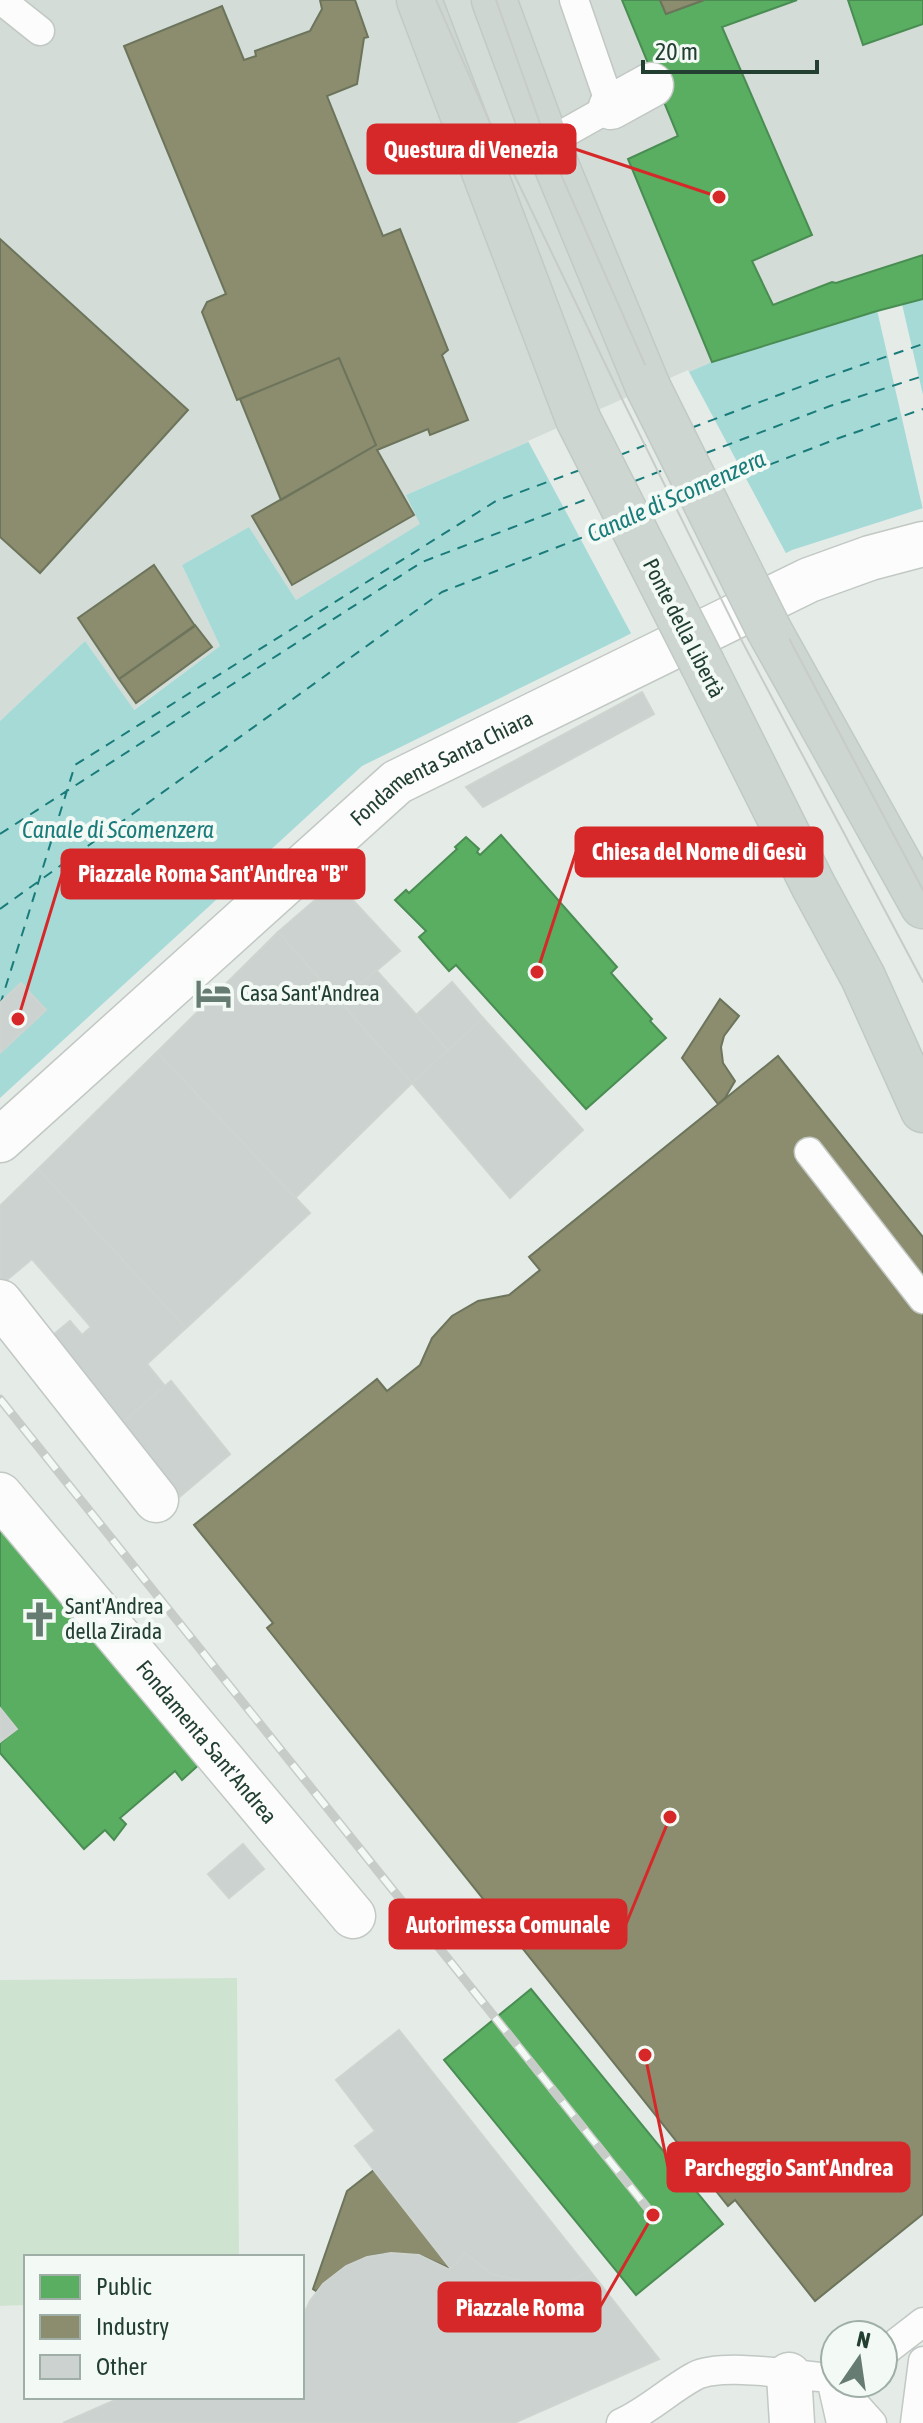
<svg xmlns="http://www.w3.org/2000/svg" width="923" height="2423" viewBox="0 0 923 2423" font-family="'Asap Condensed',sans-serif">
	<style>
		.built { fill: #d3dcd6 }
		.green { fill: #cee4d0 }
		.water { fill: #a5dad7 }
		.pier { fill: #e5ebe7 }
		.public { fill: #5aae61; stroke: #498d53; stroke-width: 2 }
		.industry { fill: #8c8c6e; stroke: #6c755c; stroke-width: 2 }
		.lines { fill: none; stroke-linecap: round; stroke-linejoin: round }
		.ferry { stroke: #1a7c7a; stroke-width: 2; stroke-dasharray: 10 8; stroke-linecap: butt }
		.building { fill: #ccd2cf; stroke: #ced4d0; stroke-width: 2 }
		.lane-casing { stroke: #c2c8c4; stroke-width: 31 }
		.street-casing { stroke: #c2c8c4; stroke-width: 47 }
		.primary-casing { stroke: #c1cac5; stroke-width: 47 }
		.lane { stroke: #fbfcfb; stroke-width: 28 }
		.street { stroke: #fbfcfb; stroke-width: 44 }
		.primary { stroke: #ced6d2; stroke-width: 44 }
		.tram { stroke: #c7ccc9; stroke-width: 2 }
		.rail-casing { stroke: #c7ccc9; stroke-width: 9 }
		.rail { stroke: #f3f9f5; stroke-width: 6; stroke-dasharray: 18; stroke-linecap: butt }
		.primary-bridge-casing { stroke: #c1cac5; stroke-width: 47; stroke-linecap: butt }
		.primary-bridge { stroke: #ced6d2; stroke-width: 44 }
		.labels { text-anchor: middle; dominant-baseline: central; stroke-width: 8; stroke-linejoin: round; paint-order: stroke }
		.street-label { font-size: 22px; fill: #223f32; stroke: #f3f9f5 }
		.poi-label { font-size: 22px; fill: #223f32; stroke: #f3f9f5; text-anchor: start }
		.water-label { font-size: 24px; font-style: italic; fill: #1a7c7a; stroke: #f3f9f5 }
		.leader { fill: none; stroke: #d62828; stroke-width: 3 }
		.callout-dot { fill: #d62828; stroke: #f3f9f5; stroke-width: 3 }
		.callout { fill: #d62828; stroke: #d62828; stroke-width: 3 }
		.callout-label { font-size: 24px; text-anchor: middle; font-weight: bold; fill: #fff }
	</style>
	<rect width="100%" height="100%" fill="#e5ebe7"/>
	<!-- built -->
	<path class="built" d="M0,0h923v299l-46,12 -165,51 -306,133 15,29 -125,76 -47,-73 -67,38 38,81 -87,64 -48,-69 -85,80z"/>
	<!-- green -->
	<path class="green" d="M237,1978l2,279h-213v48l-26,1v-326z"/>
	<!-- water -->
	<path class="water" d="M923,299v209l-131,42 -170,88 -260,128 -362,332v-377l85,-80 49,69 86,-64 -38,-81 67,-38 47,73 124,-76 -14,-29 306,-133 165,-51z"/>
	<!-- pier -->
	<path class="pier" d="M902,304l21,91v115l-46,-200z
		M688,370l100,187 -155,80 -105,-196z"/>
	<!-- public -->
	<path class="public" d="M622,0h38l6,14 38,-14h93l-75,27 90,208 -60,26 21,44 59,-23 4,1 87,-28v44l-46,12 -165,51 -84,-203 50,-23z
		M848,0h75v24l-60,21z
		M501,835l116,132 -6,6 41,46 -2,2 16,17 -80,71 -130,-144 -7,6 -30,-34 7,-6 -31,-31 11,-10 3,3 48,-44 -2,-2 11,-10 13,12 -2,3 3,3z
		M0,1529l202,233 -20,18 -7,-9 -55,47 6,6 -12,16 -9,-10 -21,19 -84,-96v-10l17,-14 -17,-21z
		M531,1989l192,235 -87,71 -192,-235z"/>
	<!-- industry -->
	<path class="industry" d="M320,0h35l13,37 -4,1 -7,46 -30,12 56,140 17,-7 48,121 -6,5 26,65 -38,15 -2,-6 -51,21 37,65 -122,70 -40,-69 124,-71 -37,-87 -102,42 -35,-88 5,-10 19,-8 -102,-248 98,-40 22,54 12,-4 -1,-5 55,-20 12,-22z
		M660,0h44l-38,14z
		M0,239l188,171 -148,163 -40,-36z
		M339,358l37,87 -95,55 -41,-101z
		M154,565l41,61 -76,53 -41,-61z
		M195,625l17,22 -76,56 -17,-24z
		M720,999l19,17 -15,20 -3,11 2,16 12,18 -10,17 -7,6 -36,-46z
		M778,1056l145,181v977l-108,87 -80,-101 -7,6 -461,-578 6,-5 -79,-98 183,-146 10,12 33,-26 12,-27 20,-22 26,-15 31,-6 31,-25 -11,-13z
		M374,2170l77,99 -32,-14 -36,-1 -16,3 -21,9 -30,25 -3,-2 34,-98z"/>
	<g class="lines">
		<!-- ferry -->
		<path class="ferry" d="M691,428l130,-49 102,-35
			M706,453l124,-47 93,-30
			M620,455l31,-12
			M635,481l31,-12
			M719,484l120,-46 84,-29
			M648,512l32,-12
			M0,834l422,-272 173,-66
			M0,909l442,-317 167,-65
			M0,1005l75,-240 421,-264 84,-31"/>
	</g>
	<!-- building -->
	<path class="building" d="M642,692l12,22 -171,93 -17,-20z
		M336,882l64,69 -60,50 -62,-69z
		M278,932l134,151 -117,115 -138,-146z
		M376,970l72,80 -36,33 -72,-82z
		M452,982l31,36 -35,32 -32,-35z
		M21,983l25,27 -46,43v-50z
		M483,1018l100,112 -73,68 -98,-115z
		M157,1052l153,161 -124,115 -148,-159z
		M38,1169l148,159 -39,36 18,22 -47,40 -71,-86 23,-19 12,14 9,-8 -59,-68 -30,25 -2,-2v-76z
		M171,1381l59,73 -53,45 -59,-73z
		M0,1708l17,21 -17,13z
		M243,1844l21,25 -35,29 -21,-24z
		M399,2030l23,29 168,212 -33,17 -66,-14 -26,-21 -14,16 -96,-123 20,-15 -39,-51z
		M391,2253l28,2 31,15 15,-17 26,21 66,14 33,-17 69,88 -145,64h-451l59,-26h180v-79l8,-17 13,-17 23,-18 21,-9z"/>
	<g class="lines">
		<defs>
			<path id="lane" d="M1,0l39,31
				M547,143l64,-36 -37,-107
				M809,1152l114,147
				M883,2353l40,-31
				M831,2379l10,44
				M836,2383l36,40
				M621,2423c27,-12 48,-33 74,-47 28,-14 103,0 136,2l4,-2
				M915,2423l8,-62"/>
			<g id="street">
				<path d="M611,107l40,-22"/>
				<path id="s1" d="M0,1140l397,-358 412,-202 61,-22 53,-14"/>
				<path d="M0,1302l156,198"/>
				<path id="s2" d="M0,1495l353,421"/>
				<path d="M789,2375l3,48"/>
			</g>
			<path id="primary" d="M419,0l159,419
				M494,0l53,143 101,244
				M769,630l154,276
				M703,665l110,220 50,92 60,133"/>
		</defs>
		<!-- lane casing -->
		<use href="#lane" class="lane-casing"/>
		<!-- street casing -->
		<use href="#street" class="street-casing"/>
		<!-- primary casing -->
		<use href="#primary" class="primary-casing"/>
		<!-- lane -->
		<use href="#lane" class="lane"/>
		<!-- street -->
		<use href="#street" class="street"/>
		<!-- primary -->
		<use href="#primary" class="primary"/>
		<!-- tram -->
		<path class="tram" d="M436,0l64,145 122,254 121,244 180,339
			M496,0l51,143 107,242 269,505"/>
		<defs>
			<path id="rail" d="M0,1399l653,816"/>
		</defs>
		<!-- rail casing -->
		<use href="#rail" class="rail-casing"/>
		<!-- rail -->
		<use href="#rail" class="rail"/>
		<defs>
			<path id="primary-bridge" d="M648,387l121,243
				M578,419l125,246"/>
		</defs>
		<!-- primary-bridge casing -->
		<use href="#primary-bridge" class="primary-bridge-casing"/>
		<!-- primary-bridge -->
		<use href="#primary-bridge" class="primary-bridge"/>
	</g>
	<!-- icons -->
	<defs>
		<symbol id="hotel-bare" viewBox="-9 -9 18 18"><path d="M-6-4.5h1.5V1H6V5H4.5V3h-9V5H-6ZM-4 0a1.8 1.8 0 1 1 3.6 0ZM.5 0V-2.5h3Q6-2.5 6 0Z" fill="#667b71" stroke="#f3f9f5" stroke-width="2.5" paint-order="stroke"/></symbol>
		<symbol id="church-bare" viewBox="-9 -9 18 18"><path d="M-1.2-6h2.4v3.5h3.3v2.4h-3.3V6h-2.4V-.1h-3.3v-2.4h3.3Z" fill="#667b71" stroke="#f3f9f5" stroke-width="2.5" paint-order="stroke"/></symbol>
	</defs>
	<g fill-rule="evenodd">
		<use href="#hotel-bare" x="188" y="968" width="51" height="51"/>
		<use href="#church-bare" x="14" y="1594" width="51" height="51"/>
	</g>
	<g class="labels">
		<!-- street labels -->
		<g class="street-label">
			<text transform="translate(684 628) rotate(63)">Ponte della Libertà</text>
			<text stroke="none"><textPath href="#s1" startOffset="580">Fondamenta Santa Chiara</textPath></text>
			<text stroke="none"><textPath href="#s2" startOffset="322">Fondamenta Sant'Andrea</textPath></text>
		</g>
		<!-- poi labels -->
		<g class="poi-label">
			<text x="240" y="993">Casa Sant'Andrea</text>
			<text x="65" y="1606">Sant'Andrea<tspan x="65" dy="25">della Zirada</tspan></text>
		</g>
		<!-- water labels -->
		<g class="water-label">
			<text transform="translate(676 496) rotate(-24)">Canale di Scomenzera</text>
			<text x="118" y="829">Canale di Scomenzera</text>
		</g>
	</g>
	<!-- callouts -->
	<path class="leader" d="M719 197L575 149M537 972L576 852M18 1019L62 874M670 1817L626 1924M645 2055L668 2167M653 2215L600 2307"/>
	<g class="callout-dot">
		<circle cx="719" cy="197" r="8"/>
		<circle cx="537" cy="972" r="8"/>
		<circle cx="18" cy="1019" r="8"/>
		<circle cx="670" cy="1817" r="8"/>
		<circle cx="645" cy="2055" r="8"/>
		<circle cx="653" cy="2215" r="8"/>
	</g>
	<g class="callout">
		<rect x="368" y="125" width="207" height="48" rx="8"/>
		<rect x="576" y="828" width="246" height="48" rx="8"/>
		<rect x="62" y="850" width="302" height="48" rx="8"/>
		<rect x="390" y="1900" width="236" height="48" rx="8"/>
		<rect x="668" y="2143" width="241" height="48" rx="8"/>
		<rect x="439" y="2283" width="161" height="48" rx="8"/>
	</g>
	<g class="callout-label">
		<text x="471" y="158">Questura di Venezia</text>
		<text x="699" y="860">Chiesa del Nome di Gesù</text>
		<text x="213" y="882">Piazzale Roma Sant'Andrea "B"</text>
		<text x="508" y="1933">Autorimessa Comunale</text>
		<text x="789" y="2176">Parcheggio Sant'Andrea</text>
		<text x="520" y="2316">Piazzale Roma</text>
	</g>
	<!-- legend -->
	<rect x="24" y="2255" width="280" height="144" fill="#f3f9f5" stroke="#9fafa7" stroke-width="2"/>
	<rect x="40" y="2275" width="40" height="24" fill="#5aae61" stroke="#9fafa7" stroke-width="2"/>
	<text x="96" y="2295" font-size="24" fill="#223f32">Public</text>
	<rect x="40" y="2315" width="40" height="24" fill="#8c8c6e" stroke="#9fafa7" stroke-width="2"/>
	<text x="96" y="2335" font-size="24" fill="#223f32">Industry</text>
	<rect x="40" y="2355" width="40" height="24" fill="#ccd2cf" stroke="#9fafa7" stroke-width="2"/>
	<text x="96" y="2375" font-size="24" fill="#223f32">Other</text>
	<!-- north arrow -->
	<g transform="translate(859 2359) rotate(13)"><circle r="38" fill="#f3f9f5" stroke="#9fafa7" stroke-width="2"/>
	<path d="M0-6L14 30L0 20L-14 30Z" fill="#667b71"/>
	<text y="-12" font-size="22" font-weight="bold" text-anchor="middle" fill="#223f32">N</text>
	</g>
	<!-- scale -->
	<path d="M643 60v12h174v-12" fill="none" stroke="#223f32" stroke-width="4"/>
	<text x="655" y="60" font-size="24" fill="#223f32" stroke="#f3f9f5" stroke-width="6" paint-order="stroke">20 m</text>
</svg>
